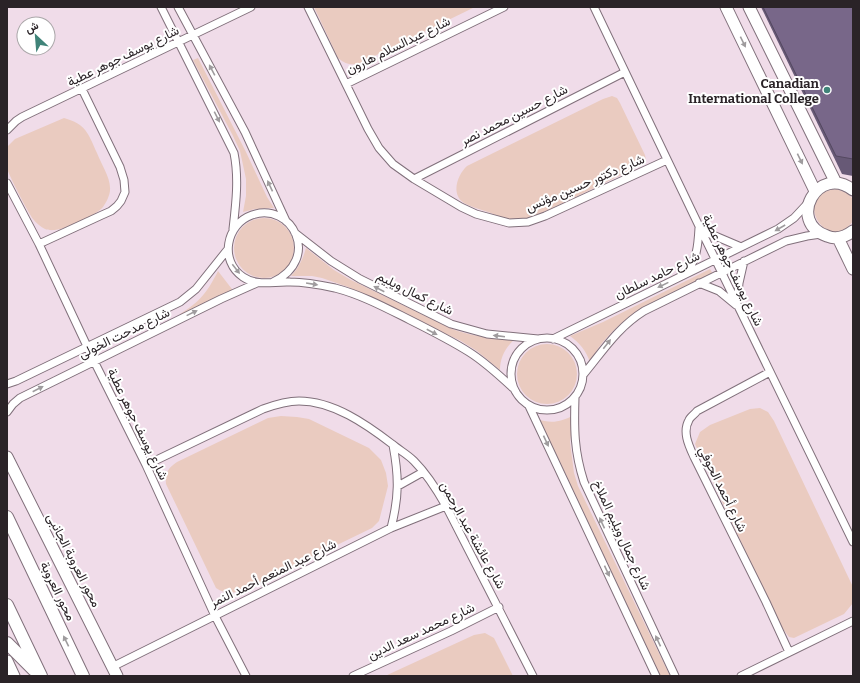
<svg xmlns="http://www.w3.org/2000/svg" width="860" height="683" viewBox="0 0 860 683" font-family="Bitter,Vazirmatn,serif">
	<style>
		.green { fill: #eacbc0 }
		.lines { fill: none; stroke-linecap: round; stroke-linejoin: round }
		.street-casing { stroke: #81707b; stroke-width: 9 }
		.secondary-casing { stroke: #81707b; stroke-width: 13 }
		.primary-casing { stroke: #81707b; stroke-width: 14 }
		.street { stroke: #fff; stroke-width: 7 }
		.secondary { stroke: #fff; stroke-width: 11 }
		.primary { stroke: #fff; stroke-width: 12 }
		.wall { fill: #675976 }
		.building { fill: #786789; stroke: #544860 }
		.oneway { fill: #9f9c9e }
		.poi-dot { fill: #408479; stroke: #fff; stroke-width: 1.5 }
		.labels { text-anchor: middle; dominant-baseline: central; stroke-width: 4; stroke-linejoin: round; paint-order: stroke }
		.street-label { font-size: 13px; fill: #2a2327; stroke: #fff }
		.poi-label { font-size: 13px; font-weight: bold; fill: #2a2327; stroke: #fff; text-anchor: end }
	</style>
	<rect width="100%" height="100%" fill="#f0dce9"/>
	<!-- green -->
	<path class="green" d="M314,7h161l-117,57c-8,1 -13,0 -20,-6z
		M198,58l48,94 21,45 7,11 -19,1 -12,3 3,-16v-17l-6,-28 -7,-15 -40,-76z
		M612,96l5,2 3,5 25,52 1,6 -4,4 -106,51c-7,2 -14,4 -22,4 -9,0 -18,-5 -26,-8 -8,-3 -17,-5 -24,-9 -14,-9 -6,-29 3,-37l136,-67z
		M64,118c22,6 24,15 33,35 4,11 14,25 13,37 0,5 -4,13 -7,17 -9,10 -45,28 -58,22 -4,-2 -9,-6 -12,-10 -4,-5 -25,-45 -26,-51 -1,-7 0,-15 0,-21l8,-8z
		M836,189l11,4 6,6v22c-25,36 -64,-27 -17,-32z
		M234 248a30 30 0 1 1 60 0a30 30 0 1 1-60 0Z
		M306,248l28,22 17,10 101,49c21,8 41,9 62,11 -9,8 -14,18 -14,30l-23,-19 -16,-10 -113,-54 -26,-9 -10,-2h-21c8,-9 12,-17 15,-28z
		M710,269l3,5 -78,39c-19,13 -35,29 -45,49 -4,-11 -10,-19 -20,-26l33,-14z
		M218,271l17,22 -53,23 -2,-2c20,-12 28,-23 38,-43z
		M517 374a30 30 0 1 1 60 0a30 30 0 1 1-60 0Z
		M760,408l8,4 6,9 79,166v16l-9,11 -50,24 -5,-1 -9,-12 -85,-181 5,-12 10,-7 40,-16z
		M574,415l-4,27 4,31 4,13 92,190h-10l-100,-214 -23,-43c14,5 24,3 37,-4z
		M281,416l16,1 12,2 60,29 12,12 5,13 2,13 -9,35 -7,7 -130,63c-11,2 -17,3 -26,-3l-50,-104c-1,-11 2,-16 11,-22l91,-44z
		M485,633l9,5 19,38h-128l89,-41z"/>
	<g class="lines">
		<defs>
			<path id="street" d="M161,7l73,146c5,25 2,50 -1,76
				M178,7l67,125 41,89
				M308,7l60,122 11,19 14,16 21,15 47,28 15,7 33,9 19,-1 17,-6 122,-56
				M594,7l105,219 154,316
				M346,84l158,-77
				M7,130l9,-9 6,-4 229,-110
				M414,179l211,-107
				M7,183l32,61 55,117 52,104 69,151 31,60
				M701,230l40,17
				M295,233l36,28 29,18 91,45 36,10 51,5
				M39,244l63,-29 9,-4 6,-5 4,-5 4,-9 -1,-12 -4,-13 -38,-78
				M686,273c11,-14 12,-27 13,-45
				M273,282c49,-23 19,-81 -21,-67 -26,9 -33,46 -9,62 15,10 31,4 47,5 15,0 31,3 45,6 27,7 51,20 75,32 20,10 40,20 59,32 16,10 30,23 44,36
				M699,283l20,8 17,14
				M737,304l2,-21 5,-22
				M511 374a36 36 0 1 1 72 0a36 36 0 1 1-72 0Z
				M553,339l225,-110 16,-11 14,-15
				M770,372l-73,39c-2,3 -7,6 -8,9 -7,12 0,26 5,37l72,145 23,50
				M583,375c20,-24 34,-47 61,-64l142,-70 21,-5 14,-2
				M7,384l9,-3 164,-79 16,-13 32,-40
				M575,397c-1,32 -1,54 9,85l91,194
				M529,406l127,270
				M7,412l6,-8 7,-6 201,-99 36,-16
				M146,465l117,-56c11,-4 23,-8 36,-8 34,0 67,23 93,43 7,6 15,10 22,17 13,13 23,29 32,45l87,170
				M398,486l25,-14
				M391,528c8,-31 8,-51 2,-83
				M112,667l279,-139 55,-22
				M353,676l98,-45 48,-24
				M741,676l112,-55"/>
			<path id="secondary" d="M726,7l89,184
				M749,7l87,176
				M853,190c-35,-27 -67,32 -26,46 9,4 18,1 26,-5
				M838,238l15,31
				M7,457l110,219
				M7,661l7,15"/>
			<path id="primary" d="M7,517l76,159
				M7,605l34,71
				M7,643l27,27"/>
		</defs>
		<!-- street casing -->
		<use href="#street" class="street-casing"/>
		<!-- secondary casing -->
		<use href="#secondary" class="secondary-casing"/>
		<!-- primary casing -->
		<use href="#primary" class="primary-casing"/>
		<!-- street -->
		<use href="#street" class="street"/>
		<!-- secondary -->
		<use href="#secondary" class="secondary"/>
		<!-- primary -->
		<use href="#primary" class="primary"/>
	</g>
	<!-- wall -->
	<path class="wall" d="M761,7h92v169l-11,-2z"/>
	<!-- building -->
	<path class="building" d="M763,7h90v152l-17,-3z"/>
	<!-- one-way arrows -->
	<defs><path id="oneway-solid" d="M-6-.8H1V-3.2L6.5 0L1 3.2V.8H-6Z"/></defs>
	<g class="oneway">
		<use href="#oneway-solid" transform="translate(743 42) rotate(64)"/>
		<use href="#oneway-solid" transform="translate(212 70) rotate(-118)"/>
		<use href="#oneway-solid" transform="translate(217 117) rotate(63)"/>
		<use href="#oneway-solid" transform="translate(800 159) rotate(64)"/>
		<use href="#oneway-solid" transform="translate(270 186) rotate(-115)"/>
		<use href="#oneway-solid" transform="translate(780 228) rotate(150)"/>
		<use href="#oneway-solid" transform="translate(236 269) rotate(52)"/>
		<use href="#oneway-solid" transform="translate(312 284) rotate(9)"/>
		<use href="#oneway-solid" transform="translate(663 285) rotate(154)"/>
		<use href="#oneway-solid" transform="translate(379 289) rotate(-153)"/>
		<use href="#oneway-solid" transform="translate(192 313) rotate(-26)"/>
		<use href="#oneway-solid" transform="translate(432 332) rotate(28)"/>
		<use href="#oneway-solid" transform="translate(499 336) rotate(-173)"/>
		<use href="#oneway-solid" transform="translate(607 344) rotate(-52)"/>
		<use href="#oneway-solid" transform="translate(38 389) rotate(-27)"/>
		<use href="#oneway-solid" transform="translate(546 441) rotate(65)"/>
		<use href="#oneway-solid" transform="translate(602 523) rotate(-115)"/>
		<use href="#oneway-solid" transform="translate(607 571) rotate(65)"/>
		<use href="#oneway-solid" transform="translate(66 641) rotate(-116)"/>
		<use href="#oneway-solid" transform="translate(658 641) rotate(-115)"/>
	</g>
	<!-- markers -->
	<circle class="poi-dot" cx="827" cy="90" r="4"/>
	<g class="labels">
		<!-- street labels -->
		<g class="street-label">
			<text transform="translate(398 45) rotate(-26)">شارع عبدالسلام هارون</text>
			<text transform="translate(123 56) rotate(-26)">شارع يوسف جوهر عطية</text>
			<text transform="translate(514 115) rotate(-27)">شارع حسين محمد نصر</text>
			<text transform="translate(585 183) rotate(-23)">شارع دكتور حسين مؤنس</text>
			<text transform="translate(733 270) rotate(64)">شارع يوسف جوهر عطية</text>
			<text transform="translate(657 275) rotate(-26)">شارع حامد سلطان</text>
			<text transform="translate(415 293) rotate(26)">شارع كمال ويليم</text>
			<text transform="translate(124 333) rotate(-26)">شارع مدحت الخولى</text>
			<text transform="translate(138 424) rotate(64)">شارع يوسف جوهر عطية</text>
			<text transform="translate(723 489) rotate(64)">شارع أحمد الحوفي</text>
			<text transform="translate(473 535) rotate(61)">شارع عائشة عبد الرحمن</text>
			<text transform="translate(622 535) rotate(65)">شارع جمال ويليم الملاخ</text>
			<text transform="translate(74 560) rotate(63)">محور العروبة الجانبى</text>
			<text transform="translate(273 573) rotate(-26)">شارع عبد المنعم أحمد النمر</text>
			<text transform="translate(58 591) rotate(64)">محور العروبة</text>
			<text transform="translate(421 631) rotate(-25)">شارع محمد سعد الدين</text>
		</g>
		<!-- poi labels -->
		<g class="poi-label">
			<text x="819" y="83">Canadian<tspan x="819" dy="15">International College</tspan></text>
		</g>
	</g>
	<!-- border -->
	<rect width="860" height="683" fill="none" stroke="#2a2327" stroke-width="16"/>
	<!-- north arrow -->
	<g transform="translate(36 36) rotate(334)"><circle r="19" fill="#ffffff" stroke="#aaa7a9"/>
	<path d="M0-3L7 15L0 10L-7 15Z" fill="#408479"/>
	<text y="-6" font-size="11" font-weight="bold" text-anchor="middle" fill="#2a2327">ش</text>
	</g>
</svg>
